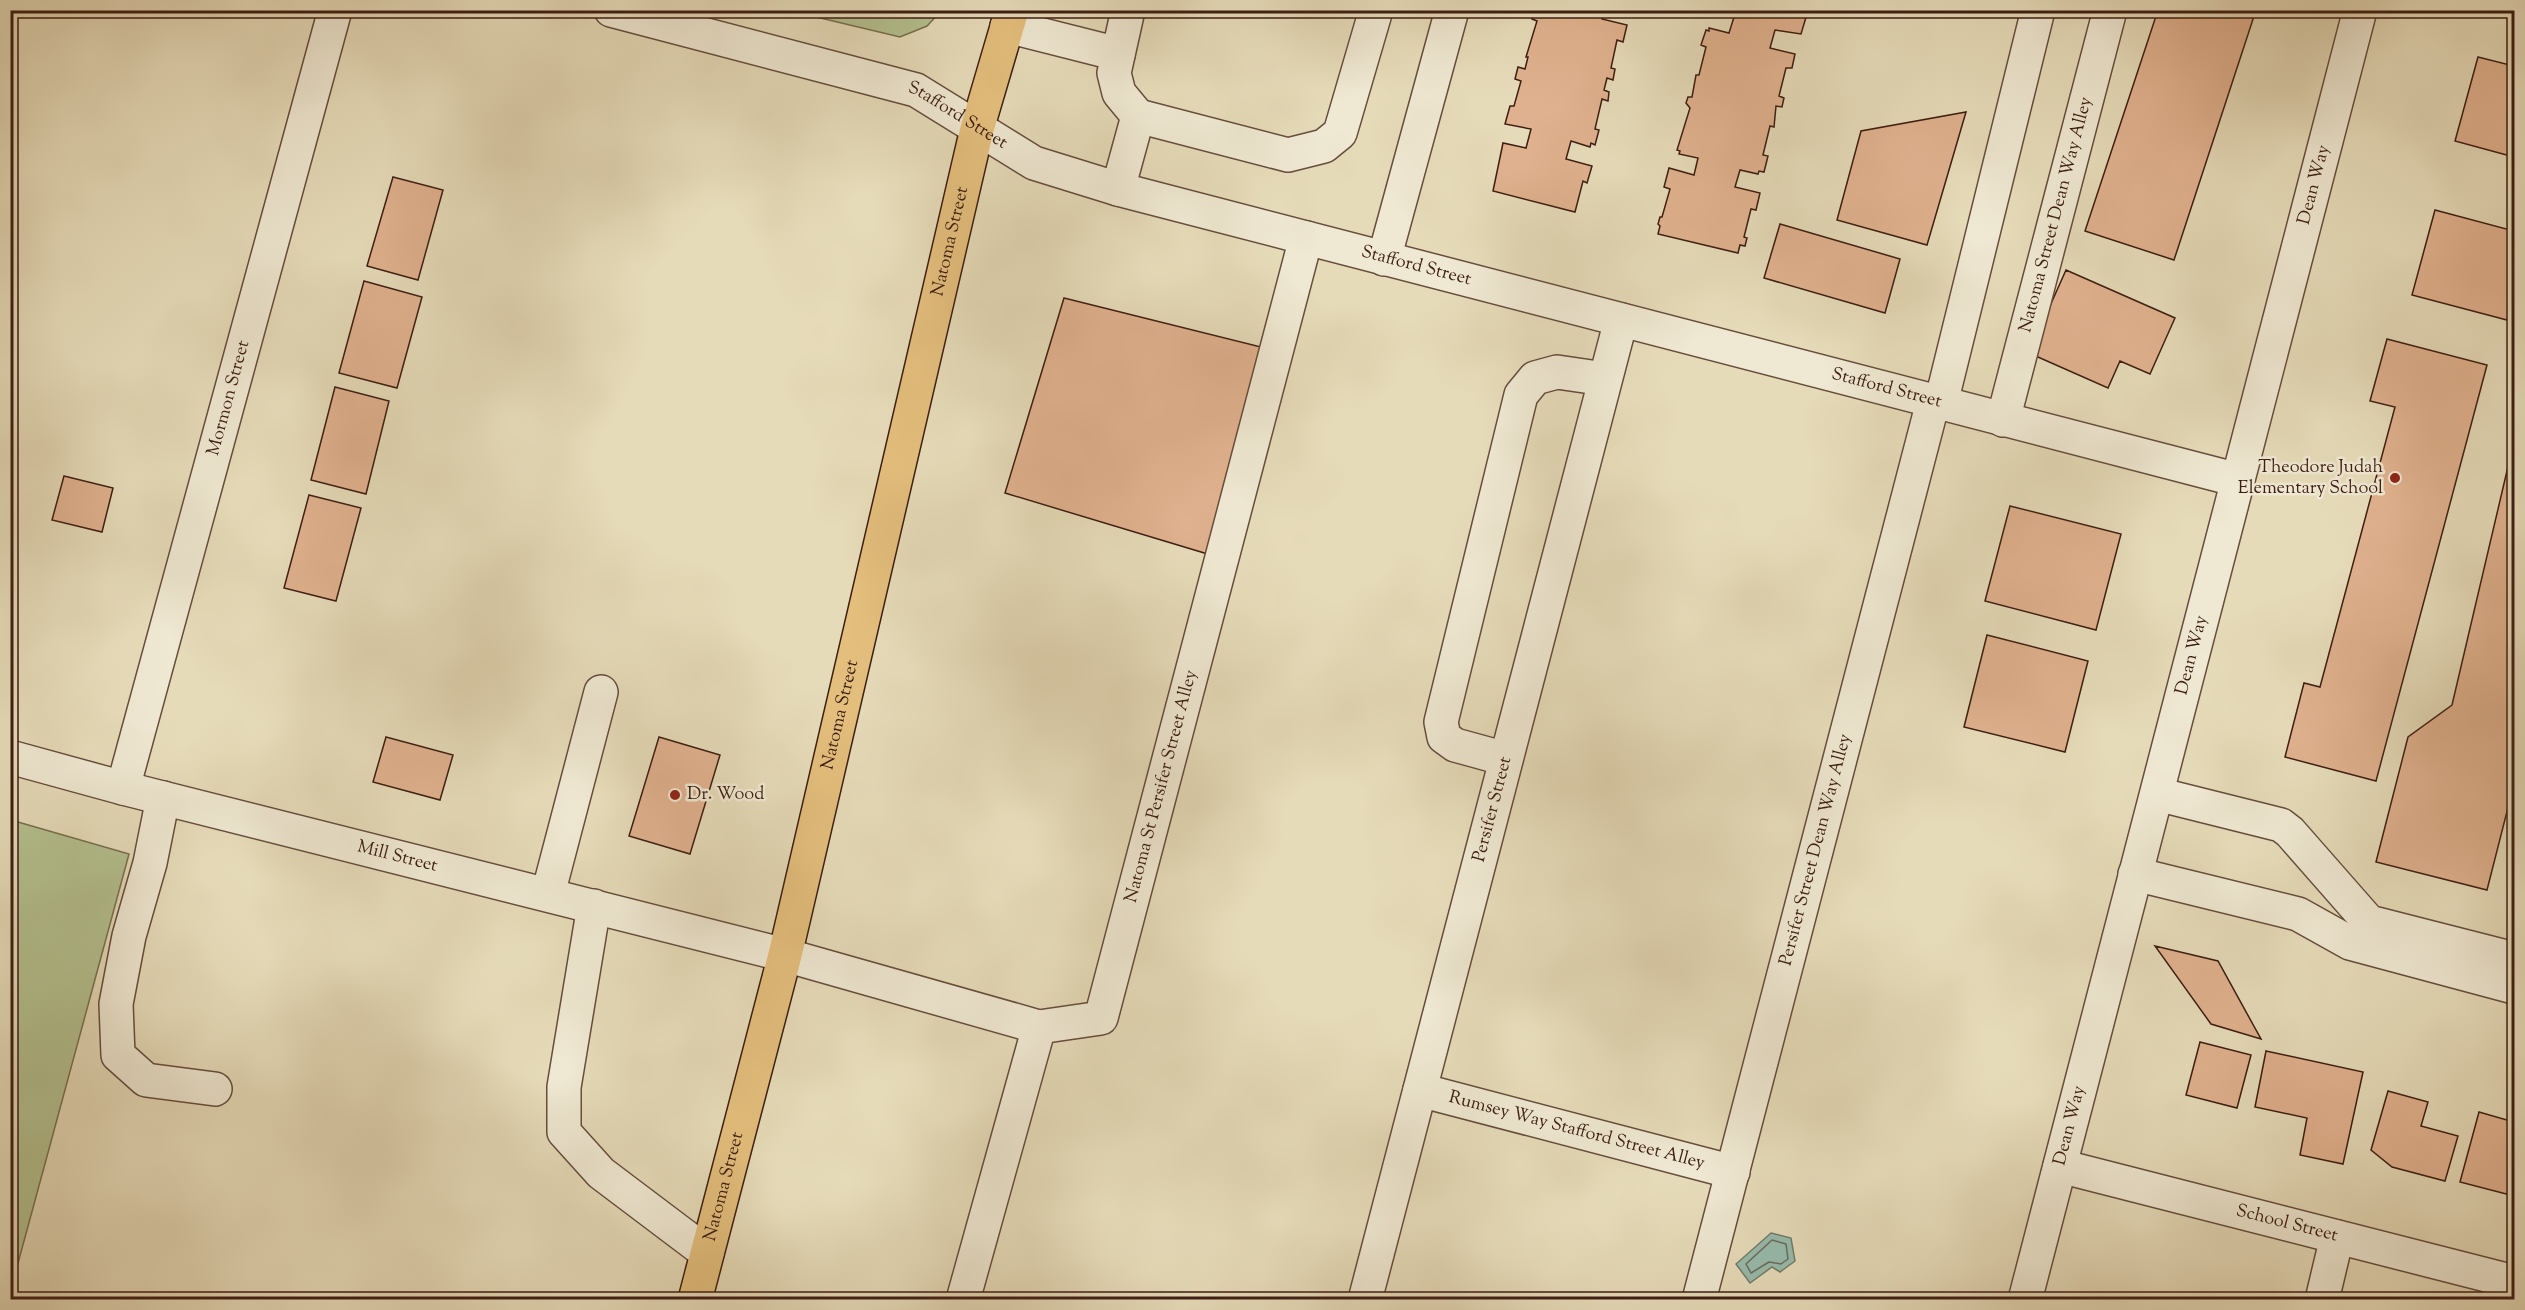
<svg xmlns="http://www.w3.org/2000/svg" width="2525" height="1310" viewBox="0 0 2525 1310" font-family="'Sorts Mill Goudy',serif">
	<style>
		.green { fill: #b4c08f; stroke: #786f50; stroke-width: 1.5 }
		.water { fill: #97bbab; stroke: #737c6e; stroke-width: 1.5 }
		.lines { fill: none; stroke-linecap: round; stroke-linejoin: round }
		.shore { stroke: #6a6c5e; stroke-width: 1.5 }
		.building { fill: #e0b18e; stroke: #3c1e12; stroke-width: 1.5 }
		.minor-casing { stroke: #664d3c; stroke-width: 36 }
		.major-casing { stroke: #3c1e12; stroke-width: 36 }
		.minor { stroke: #efe8d2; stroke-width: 33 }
		.major { stroke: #e3be7c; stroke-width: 33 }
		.poi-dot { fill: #8f2418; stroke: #efe8d2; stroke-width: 2 }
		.labels { text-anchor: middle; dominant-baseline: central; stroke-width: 5; stroke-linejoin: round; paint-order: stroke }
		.street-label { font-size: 18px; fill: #3c1e12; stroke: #efe8d2 }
		.poi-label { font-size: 18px; fill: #3c1e12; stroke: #efe8d2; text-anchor: end }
	</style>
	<rect width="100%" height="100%" fill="#e6dbb9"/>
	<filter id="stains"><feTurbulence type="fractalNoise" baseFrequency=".00333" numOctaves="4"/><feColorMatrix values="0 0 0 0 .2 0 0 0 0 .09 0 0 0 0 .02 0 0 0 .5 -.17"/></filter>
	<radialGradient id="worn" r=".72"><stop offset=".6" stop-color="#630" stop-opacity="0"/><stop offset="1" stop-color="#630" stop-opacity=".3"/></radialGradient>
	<!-- green -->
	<path class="green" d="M791,11h150l-14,15 -27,11z
		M11,820l118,34 -118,435 -1,-469z"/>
	<!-- water -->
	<path class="water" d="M1771,1233l20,5 4,23 -15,11 -8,-5 -22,16 -14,-19z"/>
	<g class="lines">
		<!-- shore -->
		<path class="shore" d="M1772,1240l14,4 2,15 -7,5 -12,-2 -18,11 -5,-9z"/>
	</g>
	<!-- building -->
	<path class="building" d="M1534,10h70l-2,9 25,6 -4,17 -6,-2 -6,28 4,1 -2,11 -6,-2 -3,12 5,2 -1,9 -6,-2 -7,30 4,1 -4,15 -4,-2 -1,4 -19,-6 -5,18 26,7 -5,17 -4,-2 -8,31 -82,-21 10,-48 23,5 5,-19 -26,-5 5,-18h4l7,-25 -6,-2 3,-12 7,2 3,-12h-2l11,-36 -5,-2z
		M1716,10h86v3l5,1 -6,20 -26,-4 -5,18 25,6 -3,14h-6l-7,28 5,2 -2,9 -6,-1 -2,21 -4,-1 -7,29 5,1 -4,16 -5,-1 -1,3 -18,-4 -5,17 25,6 -4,17 -5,-1 -7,28 3,1 -2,8 -5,-1 -2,8 -80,-19 2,-8 -2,-2 2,-7h2l8,-28 -6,-2 5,-19 25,7 4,-17 -19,-4 1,-3 -3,-1 13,-42 -4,-5 2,-6h4l4,-22h3l7,-28 -5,-2 5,-15 3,1v-3l20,5 5,-16 -18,-5z
		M2158,10h98l-82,250 -89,-29z
		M2478,57l36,9v91l-59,-16z
		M1966,112l-39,133 -90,-25 24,-89z
		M393,177l50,13 -25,90 -51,-14z
		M2435,210l79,21v63l-7,26 -95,-25z
		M1780,224l120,35 -15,54 -121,-35z
		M2066,270l109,48 -25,56 -30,-13 -12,27 -79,-35z
		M364,281l58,16 -25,91 -58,-15z
		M1064,298l197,49 -50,208 -206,-62z
		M2387,339l100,26 -111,416 -91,-24 19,-74 16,4 75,-280 -25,-6z
		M335,387l54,14 -23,93 -55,-14z
		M2514,441v343l-27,106 -111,-28 32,-125 44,-32z
		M64,476l49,12 -11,44 -50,-12z
		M309,495l52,13 -25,93 -52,-13z
		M2010,506l111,28 -25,96 -111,-29z
		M1987,635l101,26 -23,91 -101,-25z
		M386,737l67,18 -13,45 -67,-18z
		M659,737l61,18 -30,99 -61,-18z
		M2155,946l63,15 43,78 -50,-15z
		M2200,1042l51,13 -14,53 -51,-13z
		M2266,1051l97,21 -20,92 -43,-9 7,-37 -52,-11z
		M2388,1091l40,11 -7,24 37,10 -13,45 -53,-14 -21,-17z
		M2479,1112l35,10v74l-54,-14z
		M362,1293l21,7h-23z"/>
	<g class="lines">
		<defs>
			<g id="minor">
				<path id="s1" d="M611,10l305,80 118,73 84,26 1120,291"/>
				<path d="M1128,10l-14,63 5,20 19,23"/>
				<path d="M1007,26l111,28"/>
				<path d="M1118,189l20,-73 150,39 36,-9 16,-13 36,-123"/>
				<path d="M1384,259l68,-249"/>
				<path d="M1941,403l97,-393"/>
				<path id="s2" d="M2003,420l107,-410"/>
				<path id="s3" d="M10,757l113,31 662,167 254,72 62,-9 205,-780"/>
				<path d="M1506,759l-51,-14 -11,-8 -3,-15 80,-327 14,-17 22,-6 48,7"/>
				<path id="s4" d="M123,788l212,-778"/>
				<path d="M2157,794l124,31 9,7 79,90 145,37"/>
				<path d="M163,798l-13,65 -21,73 -13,68 2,51 28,25 69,9"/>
				<path d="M2135,874l163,40 52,29 164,44"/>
				<path d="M548,894l53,-202"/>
				<path d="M594,906l-30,181v45l37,41 106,80"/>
				<path id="s5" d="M1420,1090l313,82"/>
				<path id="s6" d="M2060,1166l454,116"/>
				<path d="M963,1300l76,-273"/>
				<path id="s7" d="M1365,1300l256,-980"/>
				<path id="s8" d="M1699,1300l234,-898"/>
				<path id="s9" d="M2025,1300l335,-1290"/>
				<path d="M2322,1300l15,-63"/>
			</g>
			<g id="major">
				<path id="s10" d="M695,1300l90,-345 192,-826 35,-119"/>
			</g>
		</defs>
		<!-- minor casing -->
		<use href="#minor" class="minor-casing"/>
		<!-- major casing -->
		<use href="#major" class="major-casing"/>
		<!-- minor -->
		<use href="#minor" class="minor"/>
		<!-- major -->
		<use href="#major" class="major"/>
	</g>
	<!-- markers -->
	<g class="poi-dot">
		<circle cx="2395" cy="478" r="6"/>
		<circle cx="675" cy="795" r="6"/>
	</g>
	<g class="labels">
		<!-- street labels -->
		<g class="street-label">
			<text stroke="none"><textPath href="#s1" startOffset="364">Stafford Street</textPath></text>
			<text stroke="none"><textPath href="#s9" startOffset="1152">Dean Way</textPath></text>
			<text stroke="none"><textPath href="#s2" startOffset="212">Natoma Street Dean Way Alley</textPath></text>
			<text stroke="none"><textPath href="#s10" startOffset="1089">Natoma Street</textPath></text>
			<text stroke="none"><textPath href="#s1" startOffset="850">Stafford Street</textPath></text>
			<text stroke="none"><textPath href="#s1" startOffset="1336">Stafford Street</textPath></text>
			<text stroke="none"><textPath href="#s4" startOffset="404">Mormon Street</textPath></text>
			<text stroke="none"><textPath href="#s9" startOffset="666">Dean Way</textPath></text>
			<text stroke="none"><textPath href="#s10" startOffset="603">Natoma Street</textPath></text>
			<text stroke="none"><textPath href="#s3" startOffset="1366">Natoma St Persifer Street Alley</textPath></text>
			<text stroke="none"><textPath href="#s7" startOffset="507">Persifer Street</textPath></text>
			<text stroke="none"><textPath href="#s8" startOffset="465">Persifer Street Dean Way Alley</textPath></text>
			<text stroke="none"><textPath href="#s3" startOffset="400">Mill Street</textPath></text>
			<text stroke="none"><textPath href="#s9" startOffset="180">Dean Way</textPath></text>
			<text stroke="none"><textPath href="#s5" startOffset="162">Rumsey Way Stafford Street Alley</textPath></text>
			<text stroke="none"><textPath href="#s10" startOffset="117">Natoma Street</textPath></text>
			<text stroke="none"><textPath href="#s6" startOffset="234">School Street</textPath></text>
		</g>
		<!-- poi labels -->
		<g class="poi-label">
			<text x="2383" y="468">Theodore Judah<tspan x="2383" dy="21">Elementary School</tspan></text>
			<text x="687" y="795" text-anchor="start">Dr. Wood</text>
		</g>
	</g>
	<!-- margin -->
	<rect width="2525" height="1310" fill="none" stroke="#e6dbb9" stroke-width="36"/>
	<rect x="12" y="12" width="2501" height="1286" fill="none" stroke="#3c1e12" stroke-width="3"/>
	<rect x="18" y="18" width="2489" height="1274" fill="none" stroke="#3c1e12" stroke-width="1.5"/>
	<rect width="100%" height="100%" filter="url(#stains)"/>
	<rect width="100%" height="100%" fill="url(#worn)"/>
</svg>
